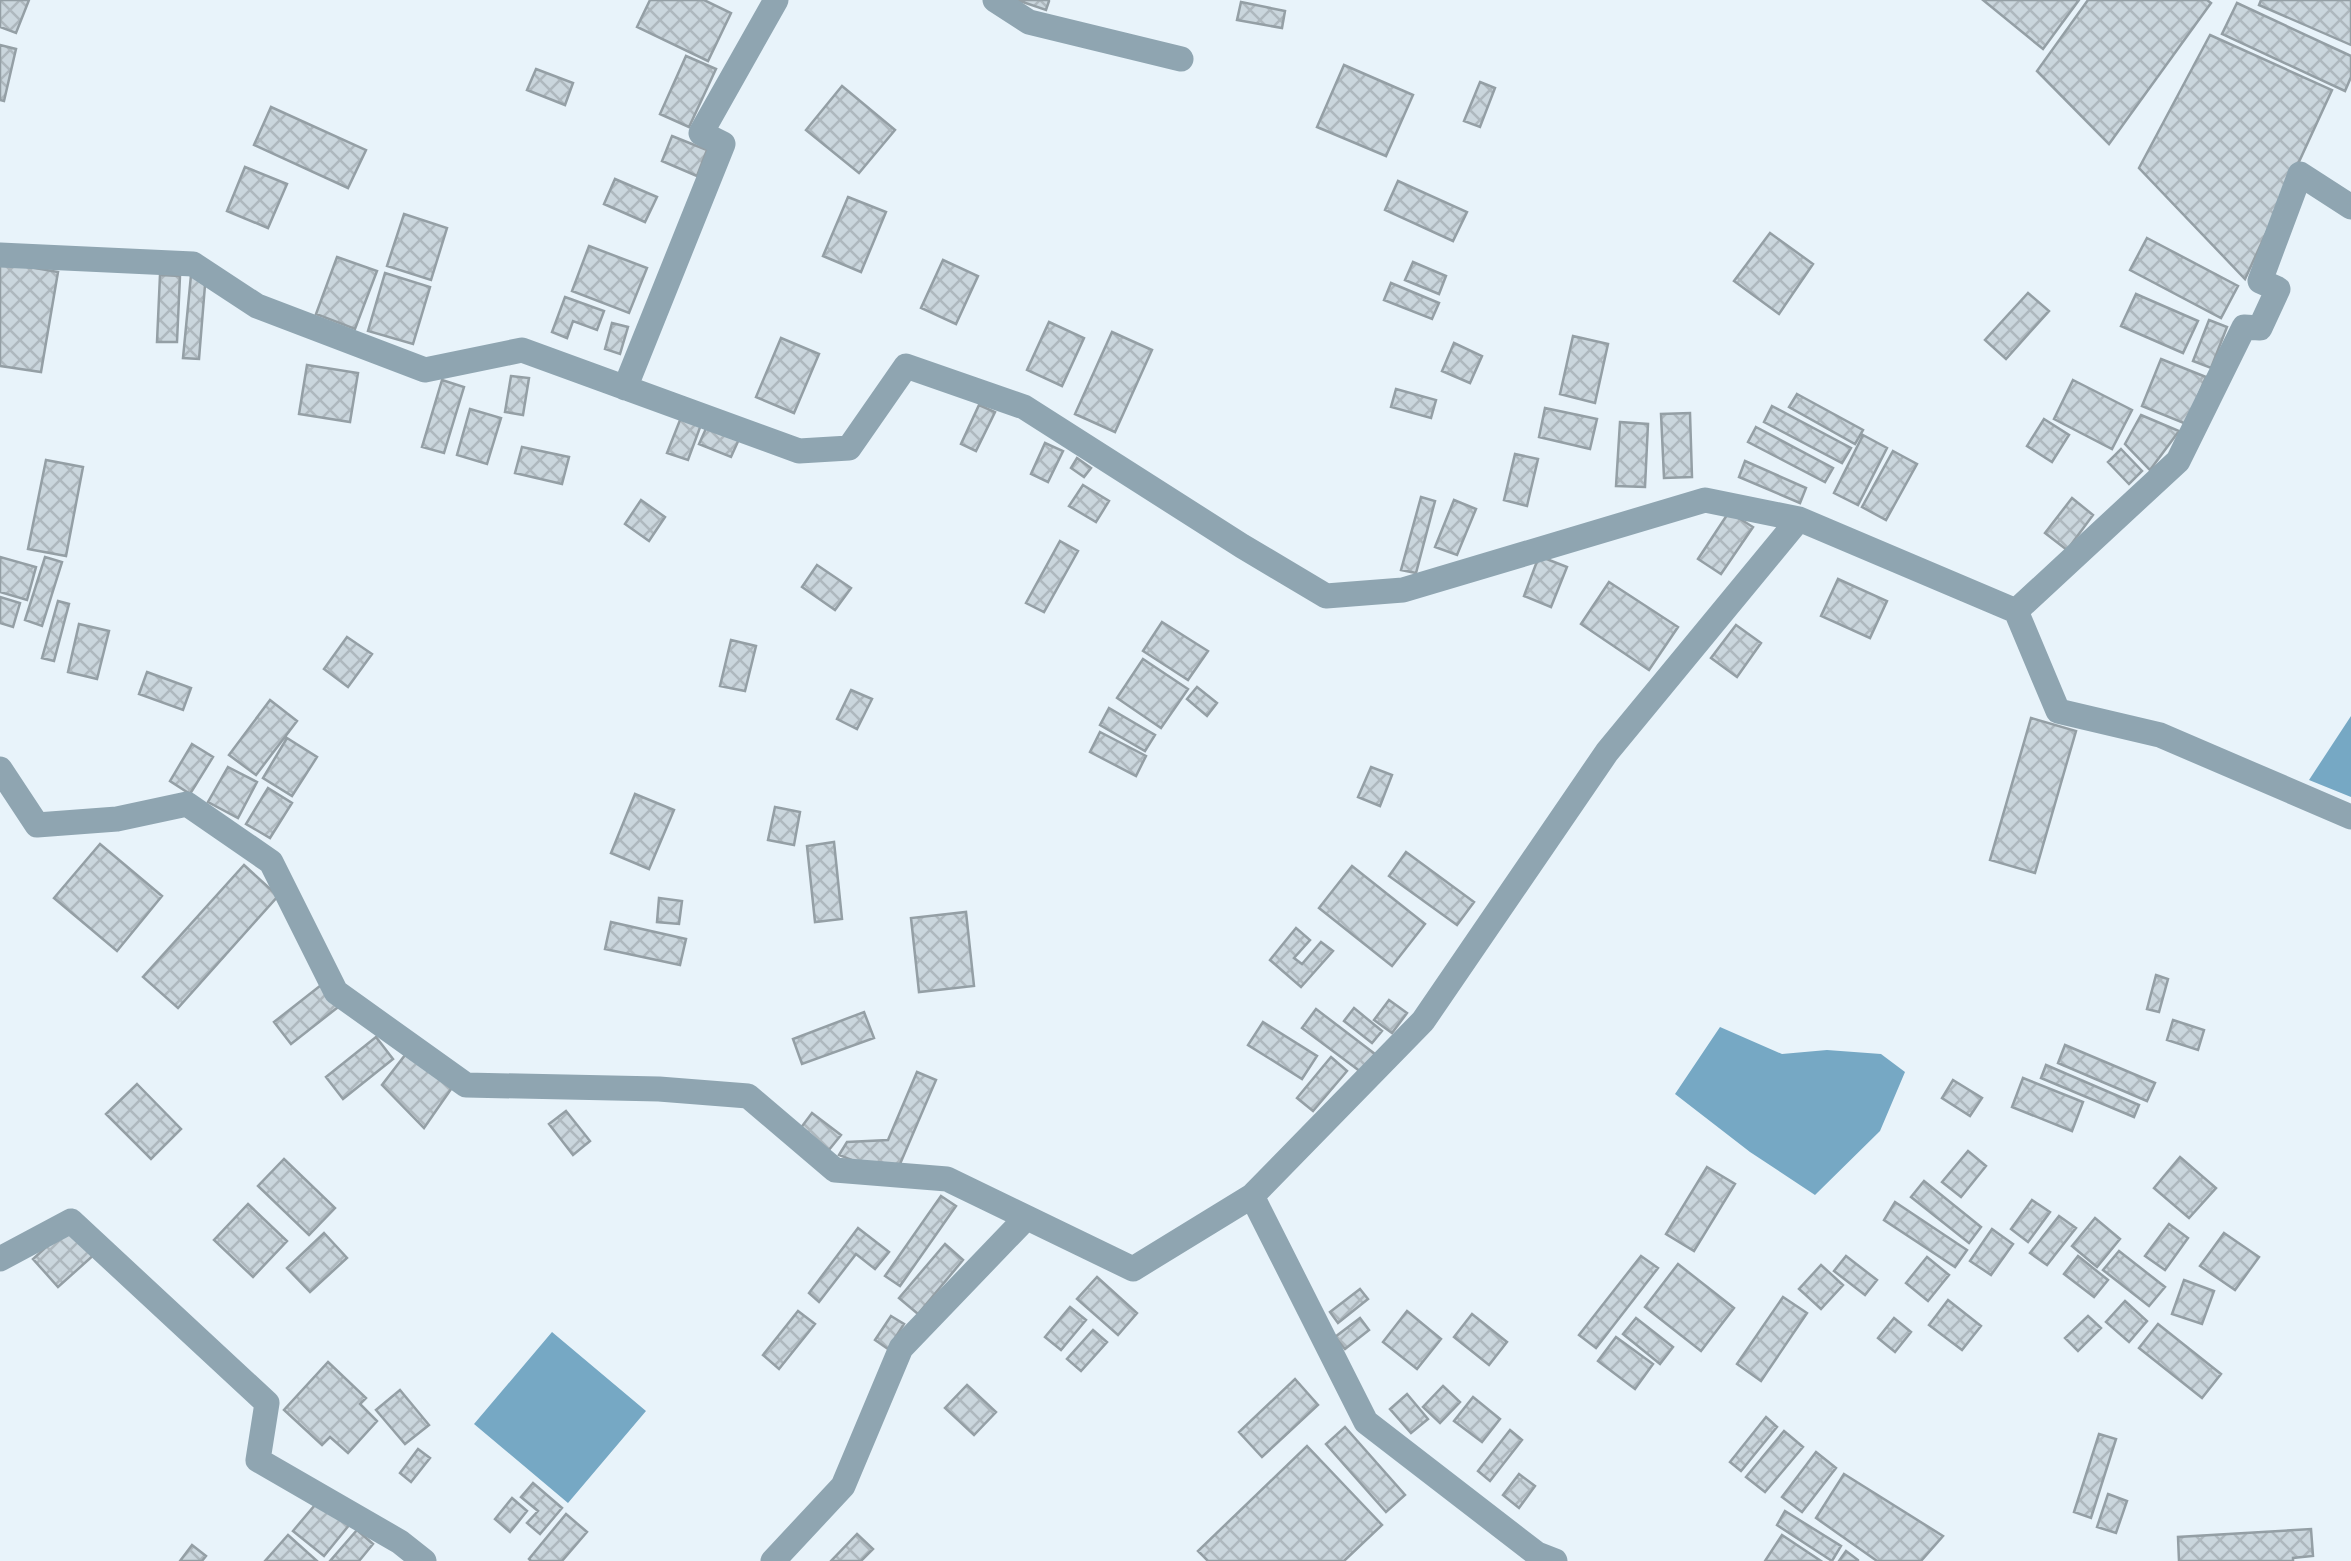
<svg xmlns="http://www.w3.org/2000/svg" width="2351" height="1561" viewBox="0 0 2351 1561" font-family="Jost,sans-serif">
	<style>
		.water { fill: #76a8c4 }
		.building { fill: url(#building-cross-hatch); stroke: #949fa5; stroke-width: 2.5 }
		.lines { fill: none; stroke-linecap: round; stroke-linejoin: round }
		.minor { stroke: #8fa5b1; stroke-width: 25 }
	</style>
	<defs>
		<pattern id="building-cross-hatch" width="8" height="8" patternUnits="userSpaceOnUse" patternTransform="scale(2.5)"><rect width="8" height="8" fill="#cad6dd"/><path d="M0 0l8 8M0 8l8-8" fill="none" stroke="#aeb8be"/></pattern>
	</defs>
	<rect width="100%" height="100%" fill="#e8f3fa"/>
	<!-- water -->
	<path class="water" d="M2351,716v81l-42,-17z
		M1720,1027l62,27 45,-4 54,4 24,18 -25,59 -65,64 -65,-43 -75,-58z
		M552,1332l94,79 -78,92 -94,-79z"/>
	<!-- building -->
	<path class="building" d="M0,0h29l-13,33 -16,-6z
		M650,0h54l27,13 -23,48 -71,-34z
		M1017,0h31l1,1 -3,9z
		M1983,0h96l-36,49z
		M2088,0h119l4,3 -102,141 -72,-73z
		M2261,0h90v45l-92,-40z
		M1241,2l44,9 -3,17 -45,-8z
		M2237,3l114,53v21l-6,14 -123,-57z
		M2210,35l122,55 -87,189 -106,-111z
		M0,45l16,4 -12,52 -4,-1z
		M686,56l30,13 -27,58 -29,-13z
		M1344,65l69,30 -27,61 -69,-29z
		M536,69l37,14 -8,22 -38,-15z
		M1480,82l15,6 -15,39 -16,-6z
		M842,86l53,44 -36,43 -53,-43z
		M271,107l95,43 -18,38 -94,-43z
		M672,136l35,14 -10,26 -35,-15z
		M245,167l42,17 -19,44 -41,-17z
		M615,179l42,18 -12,25 -41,-18z
		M1398,181l69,31 -14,29 -68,-31z
		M848,197l38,15 -25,60 -38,-16z
		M404,214l43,14 -16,52 -44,-14z
		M1770,233l43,31 -34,50 -45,-33z
		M2147,238l91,48 -17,32 -91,-48z
		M589,246l58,22 -18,45 -57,-22z
		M337,257l40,14 -22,58 -39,-15z
		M943,260l35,16 -22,48 -35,-16z
		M0,262l58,10 -17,100 -41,-6z
		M1413,262l33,14 -7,18 -34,-14z
		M385,273l45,14 -17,57 -45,-13z
		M160,275l20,1 -3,66h-20z
		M191,275l14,10 -6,74 -16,-1z
		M1391,283l48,20 -7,16 -48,-19z
		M2028,293l21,18 -43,48 -21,-19z
		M2136,294l62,27 -15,32 -62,-27z
		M565,297l39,14 -7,19 -24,-9 -6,17 -15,-6z
		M2209,320l18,7 -16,41 -18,-7z
		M1049,322l35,16 -22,48 -35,-16z
		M612,323l16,4 -8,27 -15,-5z
		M1112,332l40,18 -37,82 -40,-18z
		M1573,336l35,8 -13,59 -35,-9z
		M781,338l38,16 -25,59 -38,-16z
		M1454,343l28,13 -12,27 -28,-12z
		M2161,359l45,18 -20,47 -44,-18z
		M307,365l51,8 -8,49 -51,-8z
		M511,376l18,2 -6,37 -18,-3z
		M442,380l22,7 -20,66 -22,-6z
		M2073,380l59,30 -20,39 -58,-30z
		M1396,389l40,11 -5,18 -40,-11z
		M1797,394l66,36 -8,14 -66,-37z
		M979,405l16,7 -19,39 -15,-7z
		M1772,406l79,42 -9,15 -78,-41z
		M1545,408l52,11 -7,30 -51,-12z
		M470,409l31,9 -14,46 -30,-9z
		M1690,413l2,64 -28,1 -3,-64z
		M682,415l20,7 -14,38 -21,-7z
		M2141,415l38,16 -29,39 -25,-26z
		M2044,419l25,16 -17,27 -25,-16z
		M1620,422l28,2 -3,63 -29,-1z
		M708,424l32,13 -9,20 -32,-13z
		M1756,427l77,41 -8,14 -77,-40z
		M1863,435l24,13 -29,57 -24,-12z
		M1045,443l18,8 -15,31 -17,-8z
		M522,447l47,10 -7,27 -47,-11z
		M2121,449l21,22 -13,13 -21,-22z
		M1893,451l24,13 -31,56 -24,-13z
		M1515,454l23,5 -11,47 -23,-6z
		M1077,458l14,10 -7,9 -13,-9z
		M46,460l37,7 -17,89 -38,-7z
		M1745,461l61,27 -6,15 -61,-26z
		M1083,485l26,16 -13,21 -27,-16z
		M1421,497l14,4 -19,72 -15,-3z
		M2072,498l21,17 -26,35 -22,-17z
		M641,500l24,17 -16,24 -24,-17z
		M1454,500l22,9 -19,46 -22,-8z
		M1729,512l24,15 -32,47 -23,-15z
		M1060,541l18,10 -34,61 -18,-9z
		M1539,556l28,11 -16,40 -27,-11z
		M0,557l36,10 -9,33 -27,-8z
		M45,557l17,5 -20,64 -17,-6z
		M817,565l34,23 -16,22 -33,-23z
		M1838,579l49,22 -17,37 -49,-22z
		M1609,582l69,45 -29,43 -68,-46z
		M0,597l20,6 -7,24 -13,-4z
		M58,601l11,3 -15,57 -12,-3z
		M1162,622l46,29 -20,29 -45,-29z
		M79,624l30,7 -12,48 -29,-7z
		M1736,625l25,18 -24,34 -26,-19z
		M347,637l25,17 -24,33 -24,-18z
		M731,640l25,6 -11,45 -25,-5z
		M1143,659l45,30 -27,39 -44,-30z
		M147,672l44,16 -8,22 -44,-16z
		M1197,687l20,16 -10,13 -20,-17z
		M851,690l21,9 -15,30 -20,-10z
		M270,700l27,21 -41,54 -27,-20z
		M1109,708l46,27 -10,16 -45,-26z
		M2031,718l45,13 -41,142 -45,-13z
		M1100,732l46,24 -10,20 -46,-24z
		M287,738l30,19 -25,39 -29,-18z
		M192,744l21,13 -23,37 -20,-13z
		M228,767l29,15 -19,36 -30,-16z
		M1371,767l21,8 -12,31 -22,-9z
		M268,788l24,15 -22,35 -24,-14z
		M635,794l39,16 -25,59 -38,-16z
		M775,807l25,5 -6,33 -26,-5z
		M834,842l8,77 -27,3 -8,-76z
		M100,844l62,52 -45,55 -63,-53z
		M1406,852l68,50 -17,23 -68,-49z
		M244,865l34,31 -100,112 -35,-31z
		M1352,866l73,58 -33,42 -73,-58z
		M659,898l23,3 -3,23 -22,-2z
		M966,912l8,74 -55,6 -8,-74z
		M611,922l75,17 -6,26 -75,-16z
		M1296,928l14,12 -16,18 8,6 19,-22 12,9 -32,36 -31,-27z
		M2156,975l12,4 -9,33 -12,-3z
		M325,982l17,22 -51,40 -17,-22z
		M1389,1000l18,13 -15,20 -18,-13z
		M1354,1008l28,23 -10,12 -28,-22z
		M1316,1009l59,45 -14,18 -59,-44z
		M864,1012l10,26 -72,26 -9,-25z
		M2173,1020l31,10 -6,20 -31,-10z
		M1263,1022l54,34 -15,23 -54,-34z
		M376,1037l17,22 -50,40 -17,-22z
		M2065,1045l90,38 -8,18 -89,-38z
		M412,1046l46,33 -34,49 -42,-43z
		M1331,1057l16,14 -34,40 -16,-13z
		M2046,1065l93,40 -5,12 -93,-39z
		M917,1072l19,8 -36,84 -36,1 -25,-10 8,-13 41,-2z
		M2023,1078l60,24 -11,29 -60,-24z
		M1953,1080l29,18 -12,18 -28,-18z
		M137,1084l44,45 -30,30 -45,-45z
		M566,1111l24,30 -17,14 -24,-31z
		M812,1113l29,22 -13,16 -28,-22z
		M1968,1151l18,15 -25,31 -19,-15z
		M2180,1157l36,31 -27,30 -35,-30z
		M284,1159l51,49 -26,27 -51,-49z
		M1707,1167l28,17 -41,67 -28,-17z
		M1924,1181l57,46 -12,16 -58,-46z
		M941,1196l15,10 -56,80 -15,-10z
		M2032,1200l18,12 -22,30 -17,-13z
		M1895,1202l72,48 -12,17 -71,-47z
		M248,1204l39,37 -34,36 -39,-37z
		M80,1216l26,28 -48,43 -25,-28z
		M2059,1216l17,12 -29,37 -17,-12z
		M2095,1218l25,21 -23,28 -25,-21z
		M2169,1224l19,14 -23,32 -20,-14z
		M858,1228l31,24 -14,17 -19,-15 -37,48 -10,-9z
		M1992,1229l21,15 -22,31 -21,-14z
		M324,1233l23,25 -37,34 -23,-24z
		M2224,1233l35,24 -24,33 -35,-24z
		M945,1244l18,16 -45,54 -19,-16z
		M2119,1251l46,36 -16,19 -46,-36z
		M1641,1256l17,12 -62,80 -17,-13z
		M1846,1256l31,24 -12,15 -31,-24z
		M2078,1256l30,24 -14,17 -30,-23z
		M1927,1257l22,18 -21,26 -22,-18z
		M1678,1264l56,44 -33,43 -56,-44z
		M1821,1265l22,20 -22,24 -22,-20z
		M1097,1277l40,36 -19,22 -41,-36z
		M2184,1280l30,11 -12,33 -30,-10z
		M1360,1289l8,10 -30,24 -8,-11z
		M1783,1297l24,16 -46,68 -24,-17z
		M1948,1300l33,26 -19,24 -33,-25z
		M2125,1301l22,20 -18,21 -23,-20z
		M1070,1307l16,13 -25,30 -16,-13z
		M798,1311l17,13 -36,45 -16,-14z
		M1407,1311l34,28 -24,30 -34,-27z
		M1472,1314l35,28 -18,23 -35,-28z
		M891,1316l13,8 -16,25 -13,-9z
		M2088,1316l13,12 -23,23 -13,-13z
		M1360,1318l9,12 -24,19 -10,-12z
		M1636,1318l37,29 -13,17 -37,-30z
		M1894,1318l17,14 -16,20 -17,-14z
		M2158,1324l63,50 -19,24 -63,-50z
		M1093,1330l14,12 -26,29 -14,-12z
		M1616,1337l37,27 -18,25 -37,-28z
		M328,1362l38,36 -6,6 17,17 -29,32 -18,-16 -8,8 -38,-35z
		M1295,1379l23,26 -56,52 -23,-25z
		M967,1385l29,27 -22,23 -29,-27z
		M1443,1386l17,16 -20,21 -17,-16z
		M400,1390l29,35 -24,19 -29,-34z
		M1407,1394l21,25 -17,14 -21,-24z
		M1473,1397l27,22 -18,23 -28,-21z
		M1766,1417l11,10 -36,44 -11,-9z
		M1345,1427l60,68 -19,17 -60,-68z
		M1510,1430l12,10 -32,41 -12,-10z
		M1784,1431l19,16 -38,45 -19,-15z
		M2099,1434l17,5 -25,79 -17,-6z
		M1307,1446l75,79 -38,36h-136l-10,-10z
		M418,1449l12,9 -19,24 -11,-9z
		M1816,1452l20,16 -34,44 -20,-15z
		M1519,1474l16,12 -16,22 -16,-13z
		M1844,1474l99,62 -22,25h-44l-61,-43z
		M533,1483l29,25 -22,26 -13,-11 11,-12 -17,-14z
		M2108,1494l19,7 -11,32 -19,-6z
		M512,1498l15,13 -17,21 -15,-13z
		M320,1499l30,25 -26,32 -31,-25z
		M1785,1511l56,35 -9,15 -55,-36z
		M566,1514l21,18 -25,29h-31l-2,-2z
		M2311,1529l2,27 -20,2v3h-114l-1,-24z
		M357,1530l16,14 -14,17h-29z
		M857,1534l16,15 -12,12h-30z
		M288,1535l29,26h-52z
		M1782,1535l39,26h-56z
		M192,1545l14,11 -4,5h-22z
		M1846,1551l12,9v1h-19z"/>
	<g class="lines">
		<!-- minor -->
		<path class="minor" d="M995,0l34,22 152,37
			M0,255l193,9 64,42 168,64 97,-20 277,101 50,-3 57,-82 118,41 218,139 84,50 77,-6 302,-90 94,19 217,92 42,100 102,24 191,82
			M625,388l98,-244 -22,-11 75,-133
			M2016,611l162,-150 66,-134 16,1 18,-39 -18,-8 40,-107 51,33
			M0,769l37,56 80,-6 70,-15 84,58 65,130 130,93 193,4 89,7 87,74 112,9 186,90 119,-73 171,-175 184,-269 192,-233
			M1252,1196l114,226 171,132 18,7
			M0,1259l71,-38 196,182 -9,57 142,82 24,19
			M773,1561l70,-75 58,-138 125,-130"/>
	</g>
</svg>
